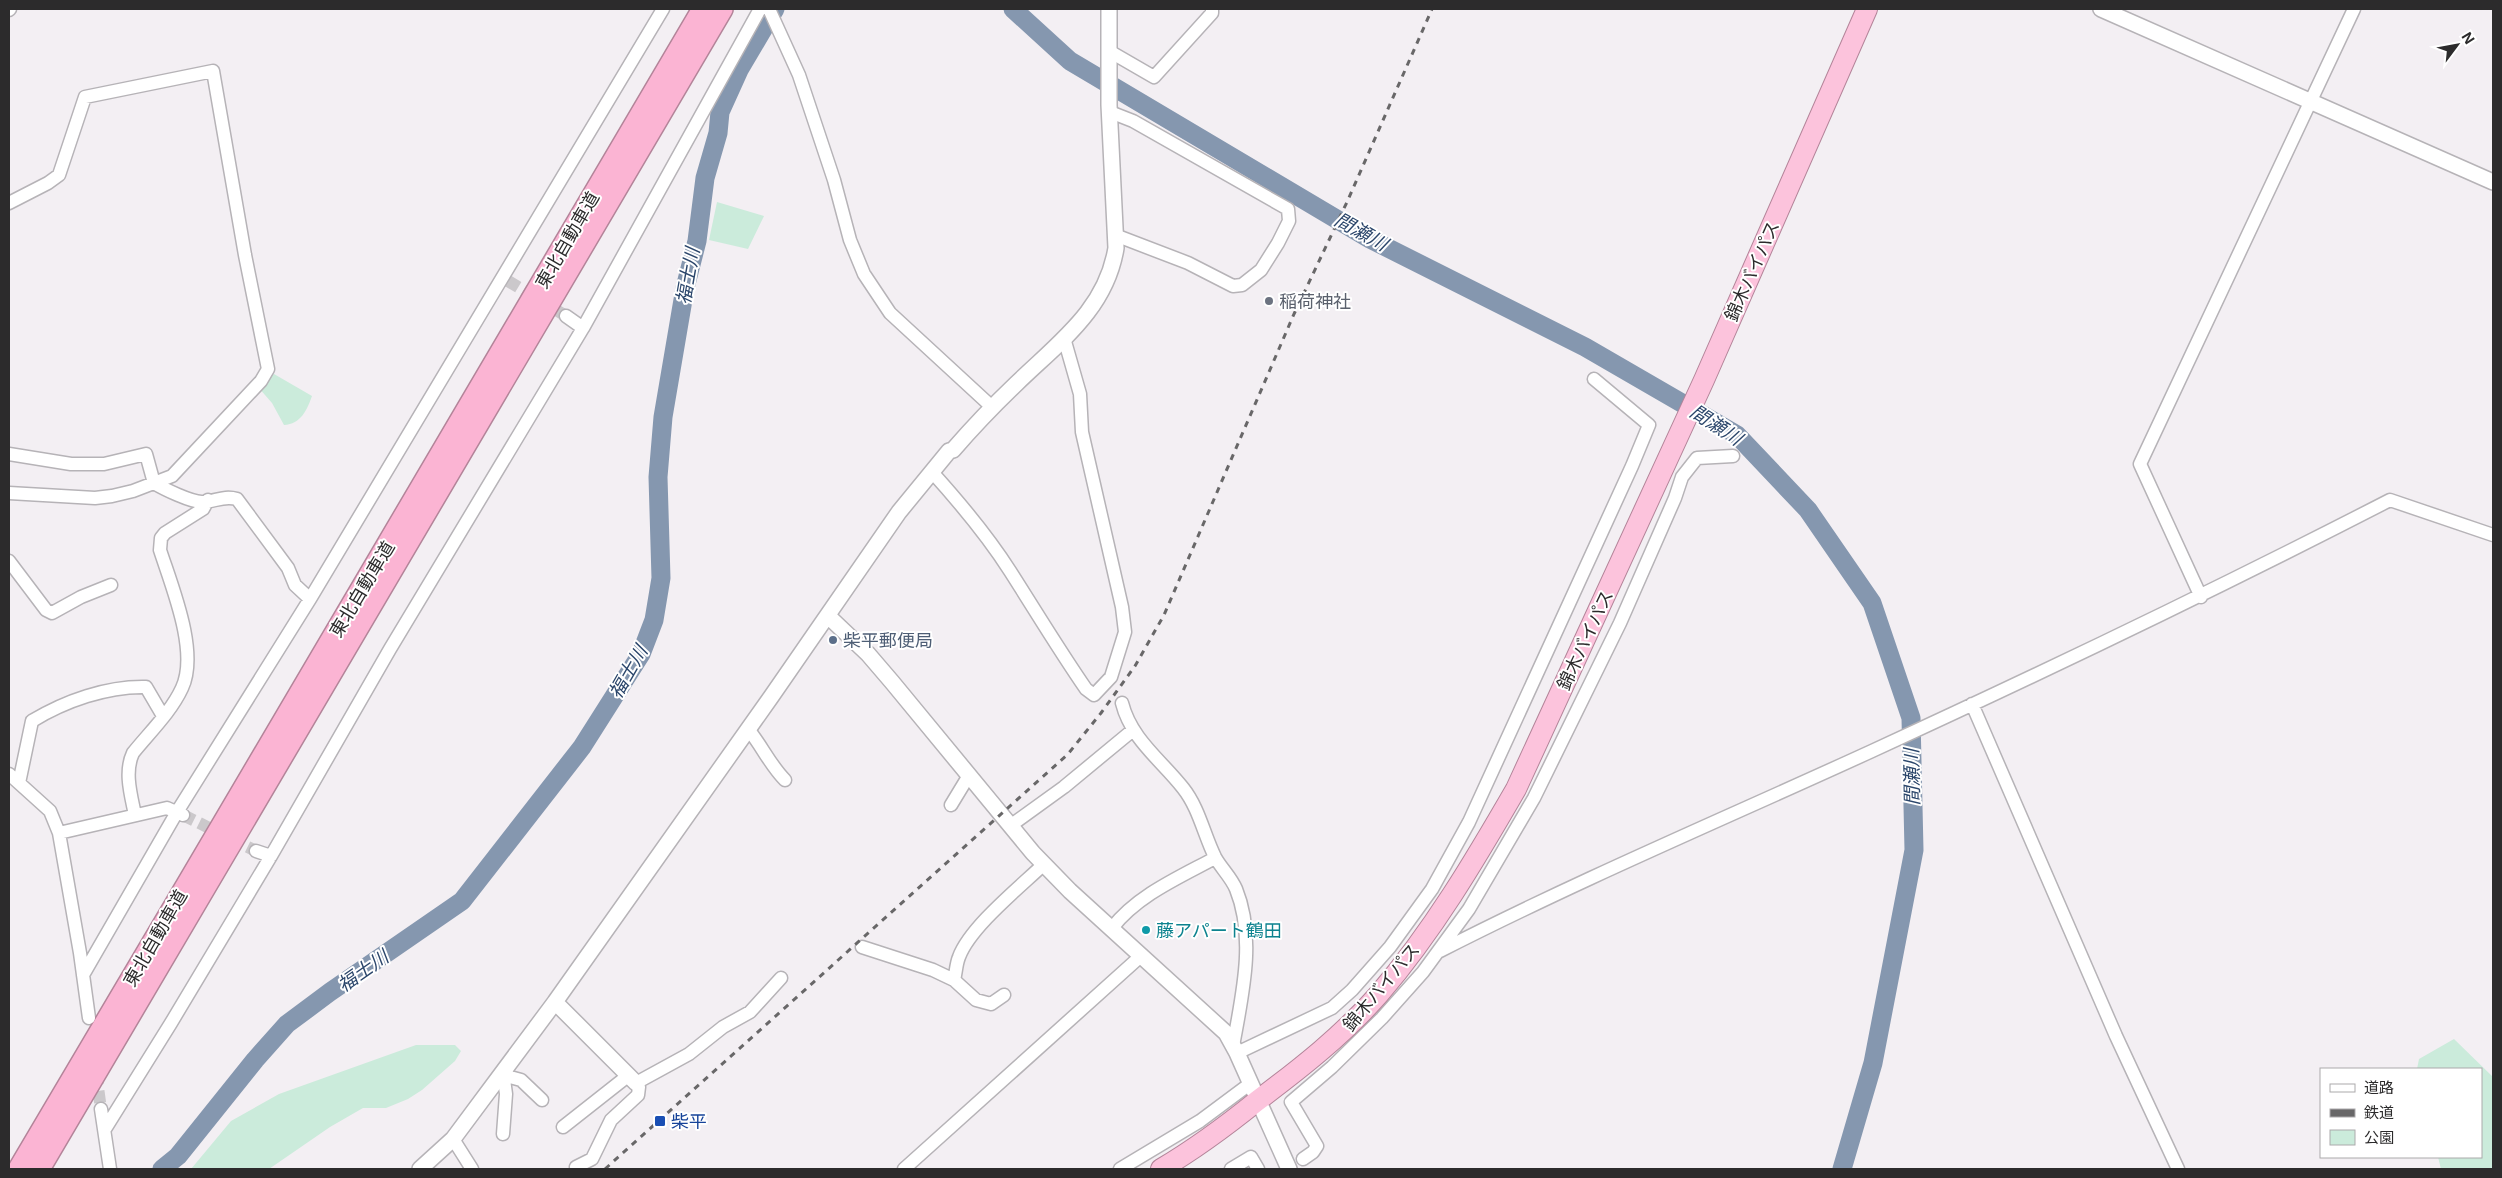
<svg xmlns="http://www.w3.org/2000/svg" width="2502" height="1178" viewBox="0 0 2502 1178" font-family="Inter,'Noto Sans JP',sans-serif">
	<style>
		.green { fill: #cbebdb }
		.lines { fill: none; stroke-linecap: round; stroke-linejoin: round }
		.river { stroke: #8597af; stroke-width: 19 }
		.minor-tunnel { stroke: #cbc8cb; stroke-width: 12; stroke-dasharray: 12 6; stroke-linecap: butt }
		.minor-casing { stroke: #b6b3b7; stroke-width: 15 }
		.tertiary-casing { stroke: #b6b3b7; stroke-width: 18 }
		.trunk-casing { stroke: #b38499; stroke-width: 22 }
		.motorway-casing { stroke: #b38499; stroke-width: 24 }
		.minor { stroke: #fff; stroke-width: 12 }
		.tertiary { stroke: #fff; stroke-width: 15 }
		.trunk { stroke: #fcc3dc; stroke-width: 20 }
		.motorway { stroke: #fbb4d3; stroke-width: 21 }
		.rail { stroke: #686768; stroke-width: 3; stroke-dasharray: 6 6; stroke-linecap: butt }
		.worship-dot { fill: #6b7280; stroke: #fff; stroke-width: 2 }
		.service-dot { fill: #5c6f8a; stroke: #fff; stroke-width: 2 }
		.culture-dot { fill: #0f9aa8; stroke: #fff; stroke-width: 2 }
		.transit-dot { fill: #1a4fb4; stroke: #fff; stroke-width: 2 }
		.labels { text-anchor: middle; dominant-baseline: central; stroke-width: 4; stroke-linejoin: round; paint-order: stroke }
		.street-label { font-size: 18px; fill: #2c2b2c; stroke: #fff }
		.worship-label { font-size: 18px; fill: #5b616d; stroke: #fff; text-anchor: start }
		.service-label { font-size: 18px; fill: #4e5e75; stroke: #fff; text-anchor: start }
		.culture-label { font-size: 18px; fill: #0d838f; stroke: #fff; text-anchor: start }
		.transit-label { font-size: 18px; fill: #164399; stroke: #fff; text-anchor: start }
		.water-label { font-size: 19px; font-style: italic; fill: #2b466b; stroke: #fff }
	</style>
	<rect width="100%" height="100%" fill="#f3eff3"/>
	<!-- green -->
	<path class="green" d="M717,202l47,14 -16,33 -39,-9z
		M274,374l38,22c-5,14 -11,28 -28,29l-12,-22 -14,-16z
		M2454,1039l39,38v92h-52l-3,-12h43v-88h-64l2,-10z
		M416,1045h39l6,6 -6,10 -33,29 -14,9 -22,9h-23l-33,19 -61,42h-78l40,-48 48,-27z"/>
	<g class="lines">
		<!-- river -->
		<path class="river" d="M1013,9l57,52 300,178 215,108 152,88 71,75 64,93 39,115 3,132 -41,213 -31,106
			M162,1169l16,-13 77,-96 32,-36 43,-32 132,-91 120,-154 59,-93 13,-34 7,-42 -3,-101 5,-60 22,-129 12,-47 8,-63 13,-45 2,-21 19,-42 36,-61"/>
		<!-- minor-tunnel -->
		<path class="minor-tunnel" d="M508,281l58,35
			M183,815l73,36
			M96,1073l5,36"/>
		<defs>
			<path id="minor" d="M769,9l30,66 35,105 16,60 14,34 26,39 102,94
				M9,10l1,-1
				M1109,51l45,26 58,-64v-4
				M1110,112l23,9 155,88 1,12 -11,22 -17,27 -19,15 -9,1 -45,-23 -73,-28
				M9,203l39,-20 11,-8 26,-78 128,-26 32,184 23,114 -7,12 -89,95 -39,15 -21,5 -17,2 -86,-5
				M566,316l17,12
				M9,454l62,10h33l42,-10 8,29c10,6 37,19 48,19 13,0 21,-7 35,-3l51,69 7,17 15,14
				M932,472c28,31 55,63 78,99 25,39 49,79 76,118l8,6 17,-18 14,-45 -3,-25 -40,-175 -2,-38 -16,-56
				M9,561l37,49 6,3 29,-16 30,-12
				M2201,597l-61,-133 214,-455
				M1122,703c9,36 39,57 61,85 16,20 21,47 32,69 6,11 16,20 21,32 20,49 6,107 -3,157
				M1972,704l144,332 62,133
				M748,729c14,17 22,36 37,51
				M9,774l41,37 9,22 21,120 9,65
				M19,783l13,-62c33,-20 75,-35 114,-34l17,29
				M951,805l17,-28
				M135,815c-4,-20 -11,-43 -2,-62 16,-20 38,-41 49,-65 17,-36 -10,-101 -22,-138l1,-12 4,-5 38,-24 5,-9
				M1010,826l54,-39 69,-57
				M59,833l108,-25 16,7
				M256,851l15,5
				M1112,928c26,-33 66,-50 103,-70
				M862,947l71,23 21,10
				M1440,951c141,-72 288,-134 432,-200 174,-80 347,-163 518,-251l103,35
				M83,975l94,-163 133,-213 353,-590
				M1004,995l-13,9 -15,-4 -22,-20c2,-7 2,-16 5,-23 11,-30 61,-70 85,-93
				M1237,1053l95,-45 20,-18 38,-43 42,-58 37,-67 163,-356 17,-41 -55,-46
				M503,1072l3,22 -3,40
				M503,1072l7,5 11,3 21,20
				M101,1109l9,60
				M563,1127l66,-52
				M105,1129l66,-106 100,-167 119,-207 193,-321 177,-319
				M453,1139l19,30
				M1303,1159l10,-7 4,-6 -26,-44 41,-35 50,-49 41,-46 46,-63 65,-111 86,-175 55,-125 7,-21 15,-19 36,-2
				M576,1167l16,-8 19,-39 27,-25 1,-8 -3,-4 53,-29 34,-27 27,-15 31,-34
				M904,1169l238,-214
				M1120,1169l80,-48 51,-38
				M1231,1169l20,-12 7,12"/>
			<path id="tertiary" d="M2101,9l392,173
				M828,616l40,38 24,28 141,171 37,38 156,142 11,20 52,116
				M555,1002l81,81
				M420,1169l33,-30 102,-137 216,-305 128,-185 50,-61 4,-1c20,-23 41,-45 63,-66 42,-41 90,-74 100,-136l-7,-143v-96"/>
			<path id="trunk" d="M1161,1169c34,-20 65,-43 96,-68 44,-33 86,-66 122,-107 54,-63 96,-134 137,-205l188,-409 163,-371"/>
			<path id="motorway" d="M19,1169c229,-386 456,-773 684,-1160
				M39,1169l683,-1160"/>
		</defs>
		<!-- minor casing -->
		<use href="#minor" class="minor-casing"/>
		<!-- tertiary casing -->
		<use href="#tertiary" class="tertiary-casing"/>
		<!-- trunk casing -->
		<use href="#trunk" class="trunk-casing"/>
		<!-- motorway casing -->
		<use href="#motorway" class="motorway-casing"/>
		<!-- minor -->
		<use href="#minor" class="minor"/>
		<!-- tertiary -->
		<use href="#tertiary" class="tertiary"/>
		<!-- trunk -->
		<use href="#trunk" class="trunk"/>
		<!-- motorway -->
		<use href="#motorway" class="motorway"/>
		<!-- rail -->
		<path class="rail" d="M605,1169l463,-415 33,-41 34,-47 29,-51 130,-301 53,-112 85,-193"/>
	</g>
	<!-- markers -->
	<circle class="worship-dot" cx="1269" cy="301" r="5"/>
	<circle class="service-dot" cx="833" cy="640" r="5"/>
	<circle class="culture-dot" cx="1146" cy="930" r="5"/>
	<rect class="transit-dot" x="654" y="1115" width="12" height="12" rx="2.5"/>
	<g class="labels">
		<!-- street labels -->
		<g class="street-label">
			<text transform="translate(567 240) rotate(-60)">東北自動車道</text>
			<text transform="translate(1752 271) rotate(-66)">錦木バイパス</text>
			<text transform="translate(362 589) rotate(-59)">東北自動車道</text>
			<text transform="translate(1585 640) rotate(-65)">錦木バイパス</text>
			<text transform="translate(155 938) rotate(-60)">東北自動車道</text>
			<text transform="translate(1381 987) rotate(-50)">錦木バイパス</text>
		</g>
		<!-- worship labels -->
		<g class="worship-label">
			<text x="1279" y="301">稲荷神社</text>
		</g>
		<!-- service labels -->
		<g class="service-label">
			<text x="843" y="640">柴平郵便局</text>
		</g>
		<!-- culture labels -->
		<g class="culture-label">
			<text x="1156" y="930">藤アパート鶴田</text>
		</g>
		<!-- transit labels -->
		<g class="transit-label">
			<text x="671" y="1121">柴平</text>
		</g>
		<!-- water labels -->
		<g class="water-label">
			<text transform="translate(1361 232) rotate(29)">間瀬川</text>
			<text transform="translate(688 276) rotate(-80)">福士川</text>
			<text transform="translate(1716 425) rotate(33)">間瀬川</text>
			<text transform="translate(628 672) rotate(-60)">福士川</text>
			<text transform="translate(1912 777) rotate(-91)">間瀬川</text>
			<text transform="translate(363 971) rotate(-35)">福士川</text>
		</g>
	</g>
	<!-- border -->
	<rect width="2502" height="1178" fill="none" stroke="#2c2b2c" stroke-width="20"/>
	<!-- legend -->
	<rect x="2320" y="1068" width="162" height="90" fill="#ffffff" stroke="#abaaab"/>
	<rect x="2330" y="1084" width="25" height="8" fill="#ffffff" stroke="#abaaab"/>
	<text x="2364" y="1093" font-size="15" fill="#2c2b2c">道路</text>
	<rect x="2330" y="1109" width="25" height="8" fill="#686768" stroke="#abaaab"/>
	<text x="2364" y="1118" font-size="15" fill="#2c2b2c">鉄道</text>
	<rect x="2330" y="1130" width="25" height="15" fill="#cbebdb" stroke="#abaaab"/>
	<text x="2364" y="1143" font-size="15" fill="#2c2b2c">公園</text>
	<!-- north arrow -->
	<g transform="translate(2457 45) rotate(58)" stroke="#ffffff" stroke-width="4" paint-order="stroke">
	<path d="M0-4L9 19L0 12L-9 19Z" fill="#2c2b2c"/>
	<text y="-8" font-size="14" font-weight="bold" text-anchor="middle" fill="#2c2b2c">N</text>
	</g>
</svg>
